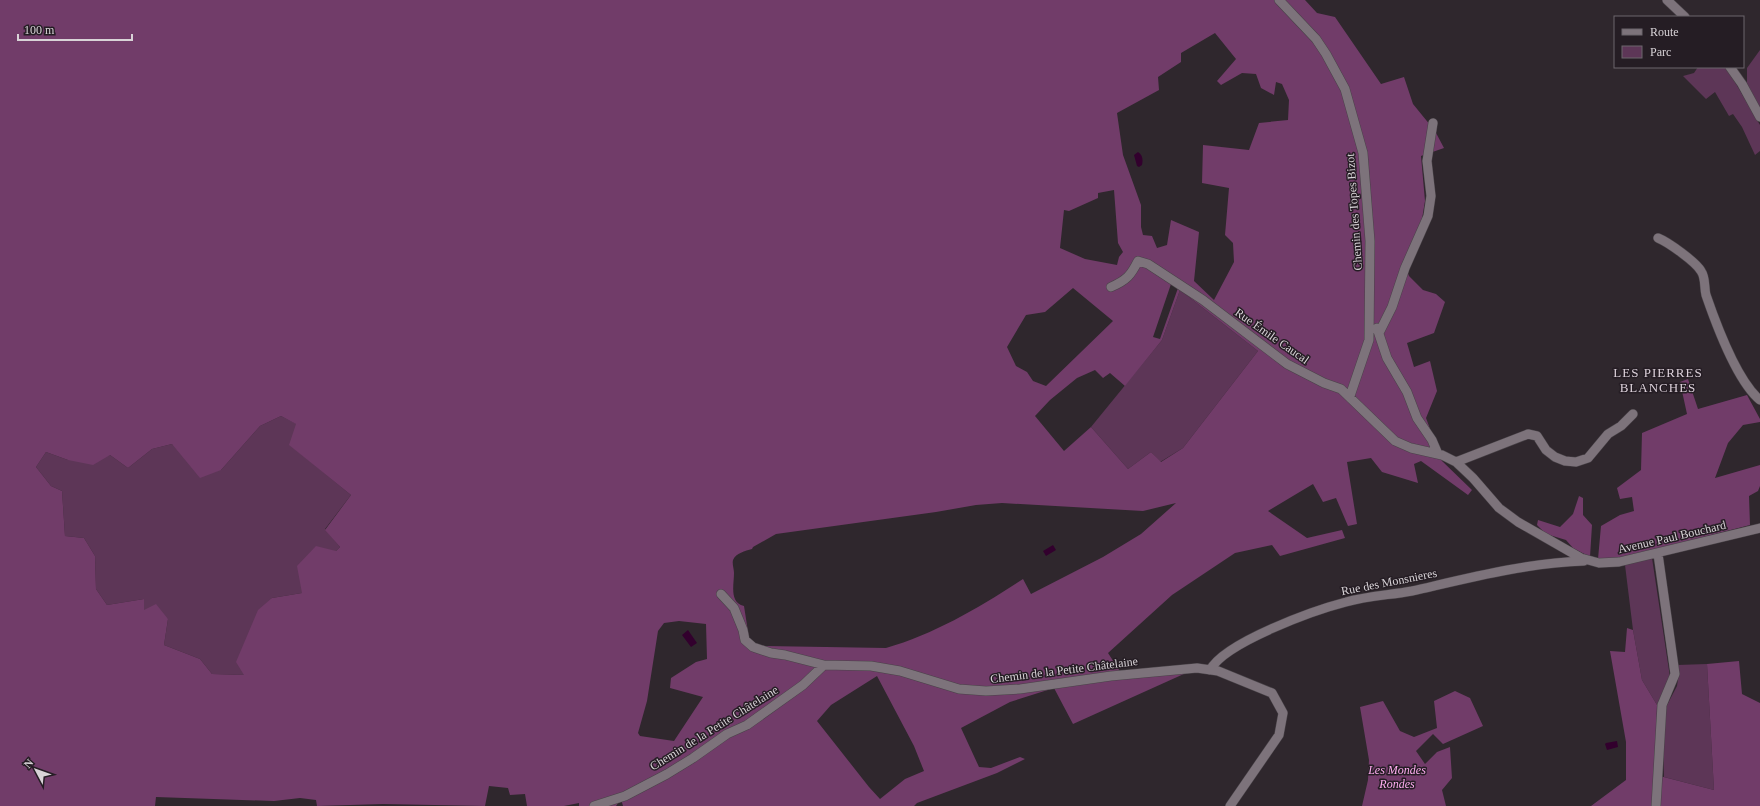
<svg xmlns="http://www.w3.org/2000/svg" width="1760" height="806" viewBox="0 0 1760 806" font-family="Georgia,serif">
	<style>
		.green { fill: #5d3657 }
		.forest { fill: #713c69; fill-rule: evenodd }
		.water { fill: #32002d }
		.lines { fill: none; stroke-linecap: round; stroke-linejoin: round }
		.street-casing { stroke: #494348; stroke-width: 10 }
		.street { stroke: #7d737b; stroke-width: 9 }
		.labels { text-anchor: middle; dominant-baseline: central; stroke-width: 3; stroke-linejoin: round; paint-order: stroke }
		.street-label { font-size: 12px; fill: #d8d3d7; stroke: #251d24 }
		.park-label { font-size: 12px; font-style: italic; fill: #ffadf1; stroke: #251d24 }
		.neighbourhood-label { font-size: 13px; letter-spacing: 1px; fill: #dcd1da; stroke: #251d24 }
	</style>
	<rect width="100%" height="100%" fill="#2f272d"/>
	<!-- green -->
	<path class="green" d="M1760,50v59l-13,-25v-16z
		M1698,67h26l4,3 32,55v26l-5,4 -13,-28 -9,-13 -4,2 -14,-24 -9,7 -23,-23 11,-3z
		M1180,290l78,61 -75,97 -23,14 -9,-10 -23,17 -37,-42 71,-87z
		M281,416l16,8 -7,21 61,50 -26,34 15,18 -4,4 -34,42 -30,5 -28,77 -32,-1 -12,-15 -36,-14 4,-26 -24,-9v-11l-37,6 -11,-16 -1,-33 -11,-18 -19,-2 -3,-45 -11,-5 -15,-19 10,-15 22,8 42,-5 18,13 24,-19 20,-5 49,26 39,-44z
		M1652,558l18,119 -9,22 -4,6 -15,-25 -9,-50 -8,-65z
		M1707,664l7,126 -50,-13 -1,-30 3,-40 11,-21 1,-7 -1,-14z"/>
	<!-- forest -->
	<path class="forest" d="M0,0h1305l12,13 18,4 46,67 23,-7 9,27 22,27 9,17 -23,8 4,45 -3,18 -18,44 5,13 14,14 13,4 9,8 -11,31 -27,10 7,24 16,-6 7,30 -11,27 16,43 30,29 -4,5 -47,-34 -7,3 4,19 -36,-11 -11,-14 -24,4 10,62 -9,2 -12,-28 -13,4 -10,-18 -45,27 39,27 35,-8 3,8 -65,18 -8,-11 -37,8 -63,42 -64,58 17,26 61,-6 -113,51 -19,-36 -44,14 -49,26 18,39 12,1 29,-11 5,2 -28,14 -80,30 -3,3h-291l-2,-7 -5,7h-37v-3l-15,3h-37l-2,-12 -15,1 -2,-7 -19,-2 -4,20 -102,-2 -66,2 -1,-6 -16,-2 -26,3 -118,-4 -1,9h-155zM1215,33l21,26 -19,22 4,4 21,-12 14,1 5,14 13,7 2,-13 6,2 7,16 -1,20 -29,3 -10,27 -46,-5 -1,38 27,5 -4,47 8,8 1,19 -20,38 -20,-19 5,-49 -28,-12 -4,25 -10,3 -5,-12 -9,-1 -2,-8v-22l-18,-50 -6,-42 42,-23 -1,-13 23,-15v-9zM1114,190l4,53 5,9 -4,5 -2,8 -32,-6 -25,-11 4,-38 5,1 29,-13v-5zM1171,284l7,4 -18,51 -7,-2zM1073,288l40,33 -67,65 -13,-5 -6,-9 -11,-6 -9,-19 19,-32 19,-3zM1180,290l78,61 -75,97 -22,14 -10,-10 -23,17 -37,-42 -27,24 -29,-35 15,-16 27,-22 18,-8 8,8 7,-5 15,13 37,-46zM281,416l15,8 -7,21 62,50 -26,35 15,17 -4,4 -20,-5 -19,20 5,27 -30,5 -14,12 -22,52 8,13 -32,-1 -12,-15 -36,-14 4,-26 -12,-15 -12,6v-11l-37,6 -11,-16 -1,-33 -11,-18 -19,-2 -3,-45 -11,-5 -15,-19 10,-15 22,8 25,5 17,-10 18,13 24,-19 20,-5 28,34 21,-8 39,-44zM1002,503l141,8 33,-8 -35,31 -38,23 -72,37 -8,-15c-43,28 -88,55 -137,69l-121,-2 -9,-2 -7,-6 -5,-32c-15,-4 -10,-21 -10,-33 0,-4 -2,-9 -1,-13 3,-7 12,-9 19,-11l1,-2 23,-13 160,-22 40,-7zM679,621l27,3 1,35 -11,3 -25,16 -1,10 33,9 -29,44 -34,-5 -2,-3 9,-32 11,-70 6,-8zM877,676l37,70 10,25 -19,8 -25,20 -11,-12 -52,-66 14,-16z
		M1688,379l10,30 49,-14 13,24v3l-17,3 -15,18 -13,35 45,-13v21l-2,5 -9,5 1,29 -132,34h-20l3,-33 19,-11 14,-4 -2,-14 -12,2 -3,-11 24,-18 1,-37 45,-19 -7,-32z
		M1579,496l4,2v17l9,10 -2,32 -17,-9 -7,-8 -20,-6 -9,-9 1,-5 22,7 13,-13z
		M1627,628l6,2 9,50 15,25 -1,70 58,15 -7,-126 32,-3 3,33 18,9v103h-169l35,-26v-38l-16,-91 15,1z
		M1455,691l15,7 13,28 -40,18 -10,-10 -17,17 9,13 12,-12 13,-5 2,31 -10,12 4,16h-84l6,-26 1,-20 -9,-53 23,-6 17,30 14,6 23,-9 -3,-27z"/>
	<!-- water -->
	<path class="water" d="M1138,152c5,3 5,8 4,13l-3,2 -2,-1 -3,-11z
		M1053,545l3,5 -10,6 -3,-5z
		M688,630l9,13 -6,4 -9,-12z
		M1617,741l1,6 -11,3 -2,-6 1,-1z"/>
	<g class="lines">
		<defs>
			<path id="street" d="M1279,0l37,39 10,15 19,35 18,64 7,88 -1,99 -19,56
				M1667,0l18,17
				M1730,67l12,17 18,33
				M1658,238c10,4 38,24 43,33 5,7 3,17 5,24 10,29 31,86 54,105
				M1111,287c16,-7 20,-12 27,-26l10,3 55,36 84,64 37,19 17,6 54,52 16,7 31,7 14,7 17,16 26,30 19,14 63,36 18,5 20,-1 141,-34
				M1377,328l10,30 20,34 10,26 15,22 6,14
				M1379,333l13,-26 13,-39 23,-52 3,-20 -4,-35 6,-38
				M1456,462l72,-28 9,2 9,14 9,7 10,4 11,1 12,-4 20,-24 13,-8 12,-12
				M721,594l13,14 9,22 2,10 8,7 18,6 14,2 39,10 47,1 29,5 59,18 27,2 34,-2 91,-13 86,-8 21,3 54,22 11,20 -4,22 -49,71
				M1210,670c15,-28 105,-60 136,-68 21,-6 44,-7 66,-11 57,-13 114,-28 172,-30
				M594,806l31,-10 42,-22 26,-16 34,-24 20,-9 56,-40 21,-20
				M1656,806l6,-101 13,-31 -17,-120"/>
		</defs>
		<!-- street casing -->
		<use href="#street" class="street-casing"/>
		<!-- street -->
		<use href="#street" class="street"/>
	</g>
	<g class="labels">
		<!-- street labels -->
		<g class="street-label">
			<text transform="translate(1354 212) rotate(-94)">Chemin des Topes Bizot</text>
			<text transform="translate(1272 336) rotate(35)">Rue Émile Caucal</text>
			<text transform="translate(1672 537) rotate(-13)">Avenue Paul Bouchard</text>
			<text transform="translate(1389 582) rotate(-11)">Rue des Monsnieres</text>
			<text transform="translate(1064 670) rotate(-7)">Chemin de la Petite Châtelaine</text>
			<text transform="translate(714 728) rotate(-32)">Chemin de la Petite Châtelaine</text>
		</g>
		<!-- park labels -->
		<g class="park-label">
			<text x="1397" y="770">Les Mondes<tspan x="1397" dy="14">Rondes</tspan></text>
		</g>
		<!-- neighbourhood labels -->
		<g class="neighbourhood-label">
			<text x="1658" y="372">LES PIERRES<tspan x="1658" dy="15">BLANCHES</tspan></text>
		</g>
	</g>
	<!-- legend -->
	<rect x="1614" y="16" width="130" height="52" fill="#251d24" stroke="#6d666c"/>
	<rect x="1622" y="29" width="20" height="6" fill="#7d737b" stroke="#6d666c"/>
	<text x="1650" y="36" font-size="12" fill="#d8d3d7">Route</text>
	<rect x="1622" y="46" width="20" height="12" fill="#5d3657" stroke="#6d666c"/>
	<text x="1650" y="56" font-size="12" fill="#d8d3d7">Parc</text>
	<!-- north arrow -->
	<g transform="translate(36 770) rotate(311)" stroke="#251d24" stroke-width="3" paint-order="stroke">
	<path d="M0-3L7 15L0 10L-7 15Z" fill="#d8d3d7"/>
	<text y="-6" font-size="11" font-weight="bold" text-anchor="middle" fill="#d8d3d7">N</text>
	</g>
	<!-- scale -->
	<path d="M18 34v6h114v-6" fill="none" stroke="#d8d3d7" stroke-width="2"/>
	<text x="24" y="34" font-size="12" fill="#d8d3d7" stroke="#251d24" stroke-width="3" paint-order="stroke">100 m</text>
</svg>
